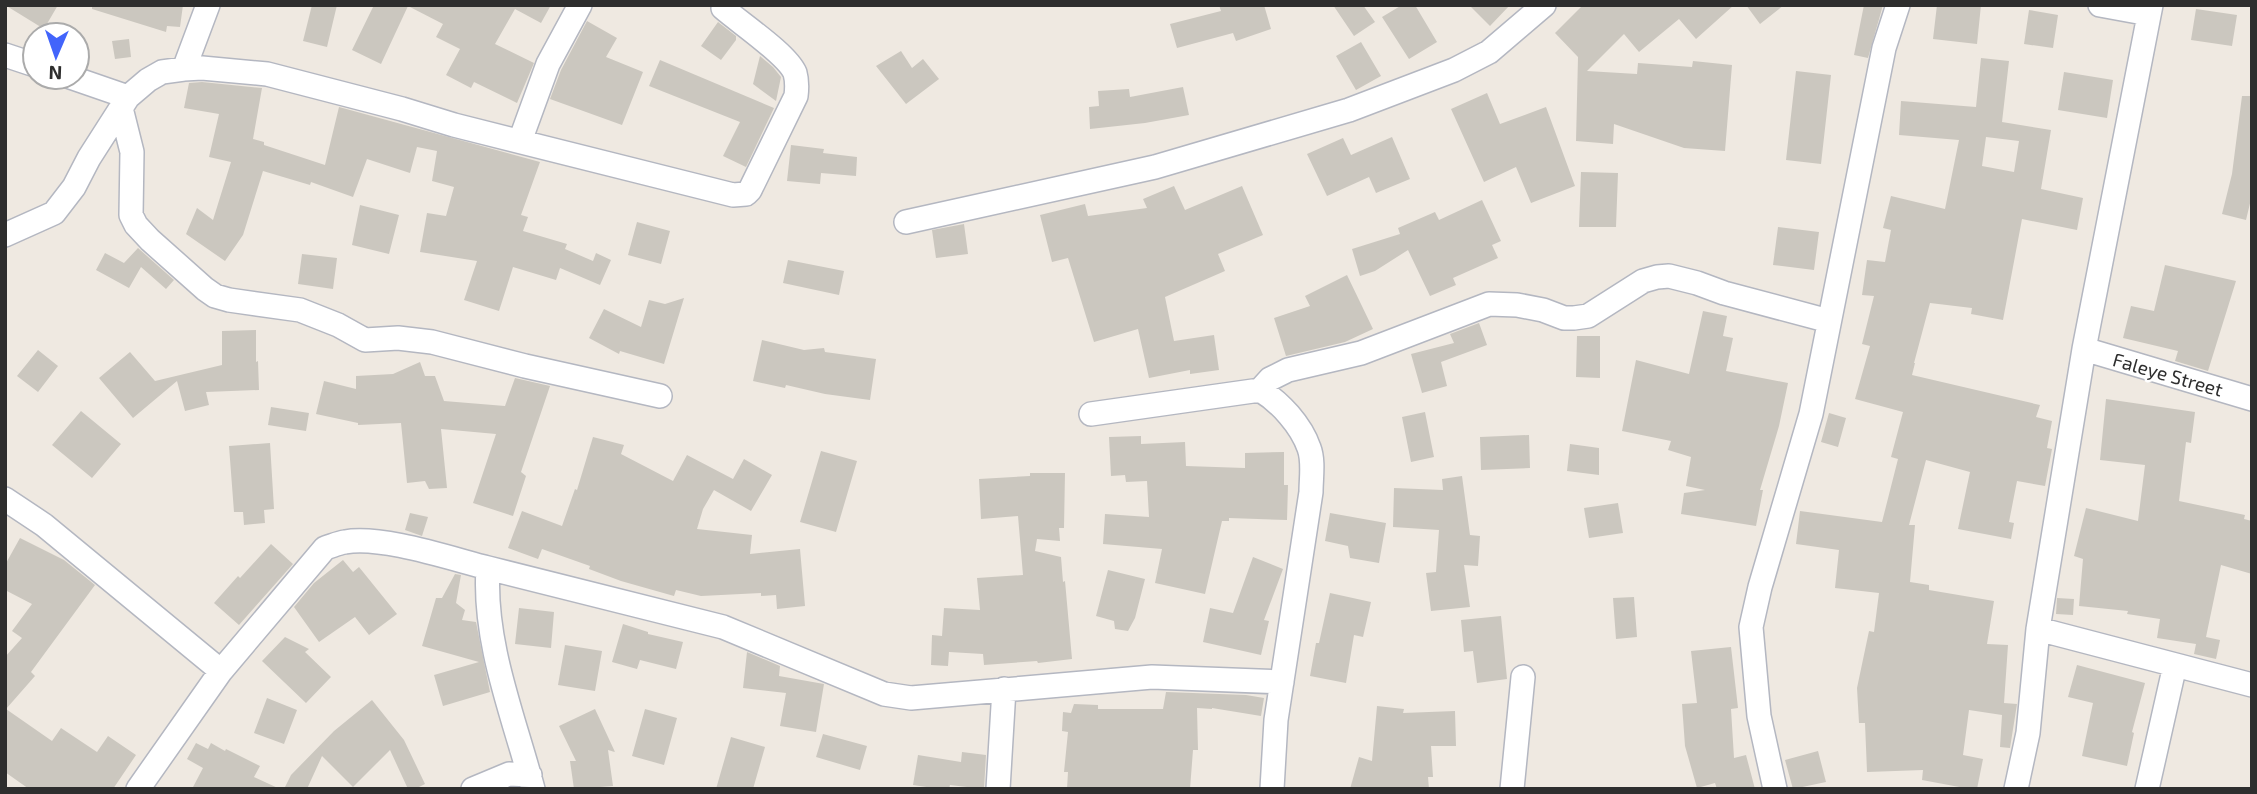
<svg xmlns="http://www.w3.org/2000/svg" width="2257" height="794" viewBox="0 0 2257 794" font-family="'Exo 2',sans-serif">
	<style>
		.building { fill: #cbc7bf; fill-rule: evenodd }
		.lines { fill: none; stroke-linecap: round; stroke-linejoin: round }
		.street-casing { stroke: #b4b7c1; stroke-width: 26 }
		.street { stroke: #fff; stroke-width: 23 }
		.labels { text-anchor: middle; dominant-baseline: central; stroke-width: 5; stroke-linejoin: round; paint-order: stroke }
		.street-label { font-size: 19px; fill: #2e2e2e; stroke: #fff }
	</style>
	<rect width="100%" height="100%" fill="#efe9e1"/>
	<!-- building -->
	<path class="building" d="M5,5h53l-14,24z
		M92,5h91l-3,22 -13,-1 -1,6 -74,-23z
		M312,5h25l-10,42 -24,-6z
		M374,5h177l-10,18 -26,-14 -20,35 39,19 -17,40 -43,-21 -3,6 -25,-13 14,-26 -24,-12 7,-13 -35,-18 -27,58 -29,-14z
		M1219,5h45l7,24 -35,12 -3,-8 -56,15 -7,-24 51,-13z
		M1333,5h30l12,17 -21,14z
		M1402,5h13l22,37 -28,17 -27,-42z
		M1469,5h41l-20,21z
		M1583,5h151l-38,34 -17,-20 -40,33 -15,-18 -37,37 50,3 1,-11 54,4 1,-6 39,4 -7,86 -41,-3 -70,-24 -1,20 -37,-3 2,-84 -23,-24z
		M1746,5h38l-24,19z
		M1864,5h19l-15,53 -14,-3z
		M1937,5h44l-4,39 -44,-5z
		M2196,9l41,6 -5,31 -41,-6z
		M2029,10l29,5 -5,33 -29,-4z
		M587,21l30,17 -11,19 37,15 -21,53 -72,-26 11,-29z
		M718,22l18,14v4l-15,20 -20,-14z
		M129,39l2,18 -16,2 -3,-18z
		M1361,42l20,34 -25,14 -20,-34z
		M901,51l11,17 11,-9 16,20 -33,25 -30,-38z
		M760,56l13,11 8,10 -5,24 -23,-17z
		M1981,58l28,3 -7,61 49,8 -10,59 42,9 -6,32 -55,-11 -19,101 -32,-6 1,-6 -42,-5 -16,60h1l-3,12 128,30 -4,12 16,4 -5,27 5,1 -7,37 -28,-5 -8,41 5,1 -3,16 -53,-10 12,-57 -44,-12 -17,65h6l-5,57 19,3v5l65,11 -7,43 21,1 -4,58 13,1 -7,44 -10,-1 2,-32 -33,-5 -6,45 20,4 -6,30h-7l-48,-9 1,-10 -56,2 -2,-49h-6l-2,-35 12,-57 5,1 5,-39 -44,-5 4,-38 -43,-6 4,-33 82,11 16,-63 -7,-2 12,-45 -48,-13 15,-53 -8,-2 12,-48 -12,-1 5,-35 18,2 6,-32 -8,-2 8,-32 54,13 14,-69 -60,-5 2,-34 75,6zM1986,137l33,4 -5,31 -32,-6z
		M660,60l114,48 -28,59 -23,-11 17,-34 -91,-36z
		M1796,71l35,4 -10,89 -35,-4z
		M2064,72l49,8 -6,38 -49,-8z
		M202,82l60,6 -9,51 11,3v3l61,20 14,-58 201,55 -19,53 7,2 -5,14 44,13 -2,5 28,12 3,-8 15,7 -11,25 -40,-17 -4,12 -43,-13 -14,44 -35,-11 13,-39 -57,-9 7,-39 19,3 8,-29 -22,-6 5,-30 -20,-4 -7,26 -43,-14 -14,38 -42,-15 -1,3 -47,-14 -20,64 -18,26 -39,-27 11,-26 16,12 18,-58 -22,-5 10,-43 -35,-6 5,-25z
		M1183,87l6,28 -44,8 -55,6 -1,-22 10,-1 -1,-15 31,-2 1,8z
		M1487,93l13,31 46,-17 29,79 -44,17 -15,-36 -32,15 -33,-73z
		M2242,96h10v99l-6,25 -24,-6 10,-40z
		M1392,137l18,42 -34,14 -7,-16 -42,19 -20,-42 36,-16 8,17z
		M791,145l33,4 -1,4 34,4 -1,19 -35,-3 -1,11 -33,-3z
		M1581,172l37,1 -2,54h-37z
		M1174,186l11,24 57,-24 21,49 -45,19 7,17 -60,26 9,44 40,-6 5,35 -29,4v-4l-41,8 -11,-49 -44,13 -26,-84 -16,4 -12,-47 45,-11 3,12 59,-8 -4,-9z
		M1482,200l19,41 -9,4 6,13 -45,20 3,7 -26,11 -22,-46 -33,21 -15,5 -8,-27 48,-15 -2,-6 37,-16 4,8z
		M360,205l39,10 -10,39 -37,-9z
		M637,222l33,9 -9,33 -33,-9z
		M964,224l4,30 -32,4 -4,-28z
		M1778,227l41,5 -5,38 -41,-5z
		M138,248l36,32 -8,9 -25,-22 -12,21 -33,-18 9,-17 19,10z
		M302,254l35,4 -4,31 -35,-5z
		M788,260l56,11 -5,24 -56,-12z
		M2165,265l71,16 -28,90 -33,-10 3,-10 -55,-13 8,-32 23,5z
		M1347,275l26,54 -28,13 -59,14 -12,-38 36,-12 -5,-10z
		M684,298l-20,66 -44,-13 -1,3 -30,-16 15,-29 37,18 8,-27 16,4z
		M1703,311l24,5 -4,20 10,2 -7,33 62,12 -9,43 -19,64h3l-7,36 -75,-12 3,-21 21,-3 -19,-4 5,-29 -23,-7 3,-9 -49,-10 14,-71 53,14z
		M1479,323l8,22 -46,17 6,24 -25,7 -11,-39 43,-11 -4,-9z
		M256,330v32l2,-1 1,29 -53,2 3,13 -24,6 -8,-30 -44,37 -34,-40 31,-26 25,29 67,-16v-34z
		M1577,336h23v42l-24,-1z
		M762,340l42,10 20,-2 1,4 51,7 -6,41 -45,-6 -39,-9 -1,3 -32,-7z
		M38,350l20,16 -20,26 -21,-16z
		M420,362l5,14h10l9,25 61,5 10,-28 35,8 -29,86 5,4 -13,40 -40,-13 23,-69 -55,-5 6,59 -18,1 -4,-8 -18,2 -6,-60 -43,2v-2l-42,-9 8,-33 32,8v-13l37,-2z
		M2106,399l89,13 -4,31 -5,-1 -7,59 66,14 -1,4 8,2v53l-31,-9 -15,72 14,3 -4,19 -22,-5 2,-10 -39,-6 3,-19 -33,-5 1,-3 -49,-5 4,-47 -9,-3 12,-48 52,13 7,-56 -45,-5z
		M271,407l38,6 -3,18 -38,-6z
		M81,411l40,33 -29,34 -40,-33z
		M1425,412l9,45 -23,5 -9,-45z
		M1829,413l17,5 -8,29 -17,-5z
		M1529,435l1,33 -49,2 -1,-33z
		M1141,436v8l44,-2 1,24 59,2v-15l39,-1v33h4l-1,35 -58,-2v3h-7l-17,73 -50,-11 7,-34 -59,-5 2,-30 44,3 -2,-36 -21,1 -1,-7 -14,1 -2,-39z
		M593,437l31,8 -3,9 52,27 14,-26 46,24 11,-20 28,16 -21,36 -37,-21 -11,19 -6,20 55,6 -2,19 50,-5 5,57 -28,3 -1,-14 -15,1v-3l-60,3 -25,-6 -2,6 -53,-15 -32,-12 1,-3 -48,-17 -4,10 -30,-11 14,-37 40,15 13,-37 2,1z
		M270,443l4,66 -10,1 1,13 -21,2 -1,-13h-9l-5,-66z
		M1570,444l29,4v27l-32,-4z
		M821,451l36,10 -21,71 -36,-10z
		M1030,473h35l-1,55h-5l1,13 -23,-2 -2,12 26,6 2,25 2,-1 7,78 -34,4 -1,-2 -53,4 -1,-11 -34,-2 -1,14 -17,-1 1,-30 10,1 2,-28 36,2 -3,-32 46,-3 -5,-59 -37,3 -2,-40 51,-3z
		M1462,476l8,59 10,1 -2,30 -14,-1 6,42 -39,4 -5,-38 10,-1 3,-42 -46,-3 1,-39 49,2 -1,-11z
		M1618,503l5,30 -34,5 -5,-30z
		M410,513l18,4 -6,19 -17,-6z
		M1330,513l56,10 -7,40 -29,-5 -2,-12 -23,-5z
		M20,538l44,22 31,25 -64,87 4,4 -29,33 46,32 9,-13 36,24 11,-16 28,19 -23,34h-84l-24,-17v-115l17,-19 -10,-7 20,-27 -27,-14v-25z
		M271,544l22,20 -54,61 -25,-22 24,-27 2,2z
		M1253,557l30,12 -19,51 5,1 -8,34 -58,-13 7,-34 23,5z
		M343,560l10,12 6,-5 38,47 -28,21 -14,-18 -36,25 -25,-35 20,-24z
		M1108,570l37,9 -10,39 -7,13 -13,-2 -1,-8 -18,-5z
		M455,574l6,1 -5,28 9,7 -3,10 14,2 14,70 -47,14 -9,-31 45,-13 -57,-16 14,-48h6z
		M1330,593l41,9 -8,35 -9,-2 -8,48 -36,-7 6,-33h3z
		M1634,597l3,40 -21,2 -3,-41z
		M2057,598l17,1 -1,16 -17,-1z
		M519,608l35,4 -3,36 -36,-4z
		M1501,616l6,63 -30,4 -4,-32 -9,1 -3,-32z
		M623,624l25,8v2l35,8 -7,27 -36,-9 -3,9 -25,-7z
		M285,637l24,12 -4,3 26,25 -25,26 -44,-42z
		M565,645l37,6 -7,40 -37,-6z
		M1731,647l7,61 -7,1 3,49 12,-3 9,34h-38l-2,-6 -18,5 -12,-42 -3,-42 15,-1 -6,-52z
		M747,652l33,14 -1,10 45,8 -8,48 -36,-6 6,-33 -43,-5z
		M2077,665l68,18 -13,49 2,1 -7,33 -45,-10 11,-53 -25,-6z
		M1166,692l80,3 18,3 -3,18 -49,-8v1l-15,-1 1,42h-5l-3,39h-123l1,-17h-4l4,-40 -6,-1 1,-19 8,1 3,-9 24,1v4h65z
		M267,698l30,12 -13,34 -30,-11z
		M372,700l32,40 21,44 -10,5h-7l-18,-39 -37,37 -31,-31 -15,33h-23l7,-14 43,-44z
		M1377,706l27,3 -1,4 52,-2 1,35h-25l2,31h-5l1,12h-79l9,-32 13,4z
		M595,709l20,43 -7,-2 5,36 -39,3 -4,-28h6l-17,-35z
		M645,709l32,9 -13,47 -32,-9z
		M823,734l44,12 -7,24 -44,-13z
		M731,737l34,10 -12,42h-37z
		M196,743l12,6 3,-6 14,8 1,-2 34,17 -6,11 26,12h-88l11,-21 -16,-9z
		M1818,751l8,31 -33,7 -8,-29z
		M962,752l24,3 -2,34 -34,-4 -1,4h-9l-27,-4 5,-30 43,7z"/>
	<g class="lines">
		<defs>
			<path id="street" d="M2100,5l49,9
				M5,55l30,10
				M184,69l24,-64
				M70,77l58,20
				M121,108l11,44 -1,63 5,10 14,15 55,49 10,7 14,4 71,10 38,15 27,15 33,-2 34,4 93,24 135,30
				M520,141l28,-77 32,-59
				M906,222l249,-55 194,-57 105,-40 35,-18 55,-47
				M5,235l49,-22 20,-26 15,-29 39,-61 20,-17 14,-8 22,-3 18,-1 65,6 135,35 52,16 279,70 13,-1 4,-4 46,-94c1,-8 1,-16 -1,-23 -8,-19 -55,-50 -72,-65
				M2084,349l168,50
				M1260,390c20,12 41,35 49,58 5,13 2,30 2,44l-35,228 -4,69
				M1091,414l169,-24 10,-11 18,-9 73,-17 128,-49 28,1 26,5 21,8h10l14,-2 55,-35 14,-4 12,-1 28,7 27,10 105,28
				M5,499l39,26 177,146
				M488,568l235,59 161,67 27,4 241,-21 130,5
				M2038,629l214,56
				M138,789l83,-118 104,-123c7,-2 13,-5 20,-6 36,-7 107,17 143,26 -5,75 26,149 45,221
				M473,789l36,-15 21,1
				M998,789l6,-100
				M1512,789l11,-112
				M1775,789l-16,-73 -8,-89 9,-40 51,-173 73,-366 14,-43
				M2016,789l12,-56 10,-104 46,-280 67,-344
				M2147,789l28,-124"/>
		</defs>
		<!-- street casing -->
		<use href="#street" class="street-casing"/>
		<!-- street -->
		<use href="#street" class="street"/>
	</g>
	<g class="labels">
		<!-- street labels -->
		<g class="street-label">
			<text transform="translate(2168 374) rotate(16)">Faleye Street</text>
		</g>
	</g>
	<!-- border -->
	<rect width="2257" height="794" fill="none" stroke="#2e2e2e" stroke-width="14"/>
	<!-- north arrow -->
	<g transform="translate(56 56) rotate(182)"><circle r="33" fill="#ffffff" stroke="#ababab" stroke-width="2"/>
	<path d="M0-5L12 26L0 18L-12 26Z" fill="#4264fb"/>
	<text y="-10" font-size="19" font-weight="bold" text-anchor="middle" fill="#2e2e2e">N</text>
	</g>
</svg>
